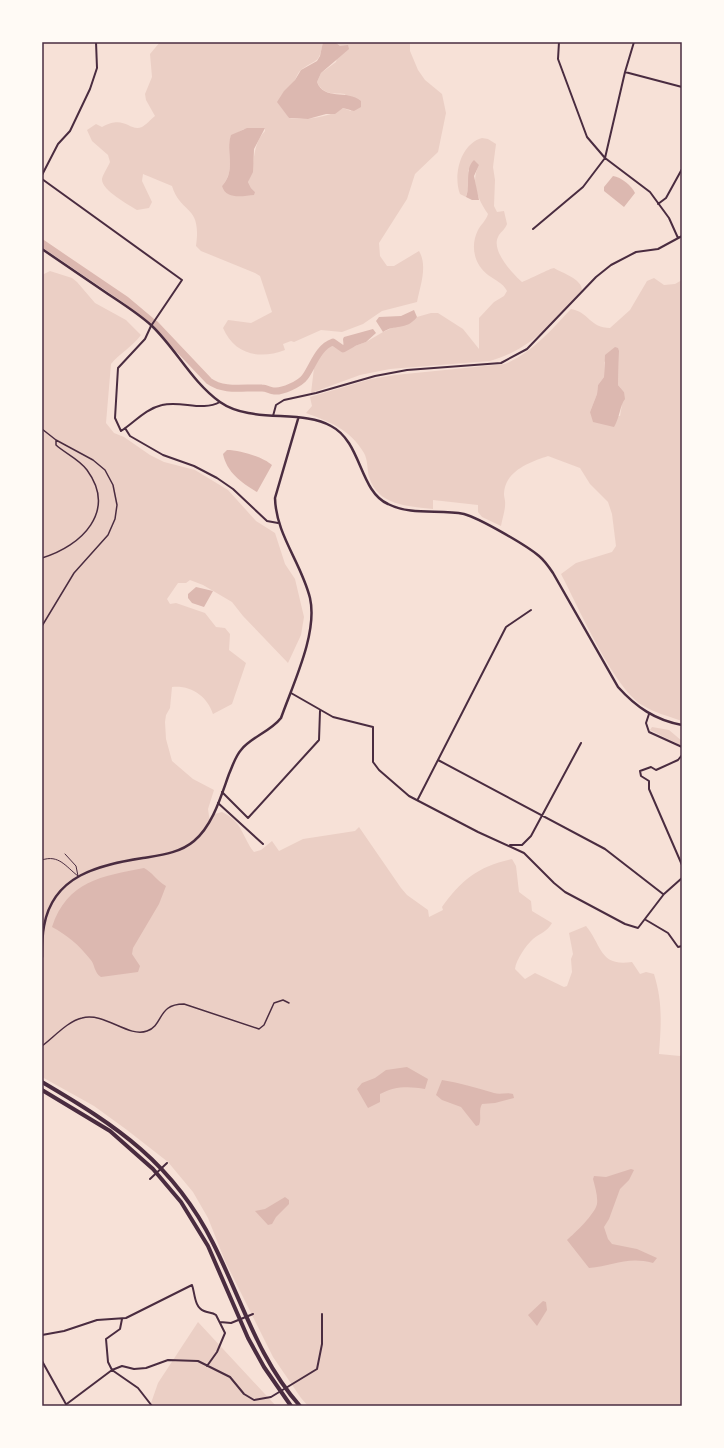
<svg xmlns="http://www.w3.org/2000/svg" width="724" height="1448" viewBox="0 0 724 1448" font-family="'Fira Sans Condensed',sans-serif">
	<style>
		.green { fill: #ebcfc5; fill-rule: evenodd }
		.water { fill: #dcb8b0 }
		.lines { fill: none; stroke-linecap: round; stroke-linejoin: round }
		.river { stroke: #dcb8b0; stroke-width: 7 }
		.service { stroke: #4a2c40; stroke-width: 1 }
		.pedestrian { stroke: #4a2c40; stroke-width: 1.5 }
		.minor { stroke: #4a2c40; stroke-width: 2 }
		.tertiary { stroke: #4a2c40; stroke-width: 2.5 }
		.motorway { stroke: #4a2c40; stroke-width: 4 }
		.neatline { fill: none; stroke: #4a2c40; stroke-width: 1.5 }
	</style>
	<rect width="100%" height="100%" fill="#f7e1d7"/>
	<!-- green -->
	<path class="green" d="M160,42h163c-4,22 -5,16 -21,27 -4,3 -5,7 -7,11 -5,8 -11,10 -15,19l9,19c15,3 42,-1 54,-10l8,3 -6,-17c-12,-1 -22,1 -28,-12l4,-9 15,-11 4,-16 -5,-4h75v9l8,19 7,10 17,14 4,19 -8,39 -23,22 -8,25 -28,44 1,13 7,10h7l25,-15c9,15 1,35 -2,51l-35,9 -19,13 -21,8 -21,-2 -27,12 -3,-1 -8,3 2,6c-26,10 -51,4 -62,-22l5,-8 23,3 21,-11 -12,-36 -5,-3 -54,-22 -5,-5c6,-42 -15,-31 -24,-60l-29,-12 -1,7 10,21 -3,6 -12,2c-8,-5 -36,-20 -35,-31 1,-5 6,-12 8,-17l-2,-7 -16,-14 -5,-11 9,-6 6,3c23,-13 27,5 40,0 4,-2 9,-8 13,-11l-9,-16 -1,-6 7,-17 -2,-23zM265,128v3c-14,15 -9,33 -17,51l3,6 4,4 -33,-6c15,-17 3,-34 9,-50l13,-7z
		M482,138l6,1 8,5 -3,23 2,13 -1,26 3,6 7,-1 3,13c-2,6 -7,8 -9,13 -7,14 15,37 24,45 6,-2 29,-14 32,-14 8,5 28,11 28,22 -29,31 -49,59 -92,71l-100,8 -30,6 -49,18 3,-25 10,-20 11,-4 9,6 22,-8 17,-10 34,-15 14,-4h7l25,16 16,20v-31l15,-16 10,-6 3,-5c-4,-8 -12,-11 -19,-16 -14,-11 -18,-29 -10,-45 3,-6 8,-9 10,-16 -10,-14 -18,-33 -9,-49l-11,5 1,15 -3,12 -6,-3c-7,-18 0,-50 22,-56z
		M50,271l22,7 5,4 18,21 31,17 15,15c-9,12 -21,18 -30,29l-5,59 8,10 10,4 26,18 14,7 31,8 33,20 28,31 19,12 10,31 10,15 9,38 -3,18 -13,28 -45,-47 -11,-14 -29,-17 -13,-5 -4,3h-8l-11,16 3,5 6,-1 29,10 11,14 9,1 5,6 -1,16 17,13 -14,41 -19,10c-6,-18 -22,-29 -41,-27l-2,21 -4,7 -1,7 1,17 6,22 21,18 21,11 -6,19 2,14 5,-9 7,-2c21,10 20,25 32,40l7,-2 11,-9 7,10 24,-12 52,-8 4,-4 42,61 6,7 21,15 1,7 14,-7 -1,-3c19,-27 37,-41 70,-48l4,7 3,26 12,9 1,10 20,12c-5,9 -12,10 -19,16 -7,6 -17,21 -18,30l10,10 10,-6 29,14 3,-1 5,-14 -1,-13 2,-5 -4,-21 17,-7c16,19 13,41 46,36l8,12 6,-2 8,2c9,29 7,51 5,80l21,2 2,-2v352h-374l-7,-8 -28,-41 -48,-96 -17,-43 -15,-26 -25,-30 -41,-32 -33,-24 -52,-29v-802z
		M654,278l10,7 11,-1 7,-4v441c-14,-5 -27,-8 -40,-16 -29,-18 -64,-99 -81,-131l15,-11 36,-11 4,-6 -4,-32 -4,-12 -18,-18 -10,-16 -32,-12c-18,6 -44,15 -44,39 0,1 1,5 1,6 1,8 -3,18 -4,25l-19,-9 -4,-5v-7l-45,-5v9c-25,-3 -55,-3 -64,-32 -2,-7 -1,-17 -5,-24 -14,-24 -34,-31 -58,-40l6,-7 -2,-9 61,-18 24,-4 110,-11c28,-12 46,-34 66,-55 18,3 19,19 39,19l20,-18 17,-29zM619,351l-1,34 6,7 -4,24 -30,-4 7,-18 1,-9 6,-8v-15z
		M652,727l17,3 13,11v5l-32,-16z
		M198,1322l78,84h-126l8,-23z"/>
	<!-- water -->
	<path class="water" d="M323,42h12l5,4 8,-1 1,4 -28,24 -4,9c7,19 30,7 44,19v6l-7,4 -11,-3 -8,6h-9l-18,5 -19,-1 -12,-16 7,-11 11,-11 6,-10 16,-9 3,-5z
		M247,128h18l-11,21 -1,23 -5,10 3,6 4,4 -1,3c-11,1 -28,5 -32,-9 15,-17 3,-34 9,-51z
		M474,160l5,5 -5,11 5,24h-7l-6,-3c5,-12 -2,-28 8,-37z
		M613,176c8,1 19,10 22,17l-11,14 -20,-16v-4z
		M414,310l3,7c-11,14 -23,7 -34,15l-7,-11 3,-4 22,-1z
		M373,329l3,4 -10,9 -22,8 -1,-11 1,-2z
		M615,347l3,1 1,3 -1,34 6,7 1,7c-5,6 -5,18 -11,28l-21,-5 -3,-10 7,-18 1,-9 6,-8 1,-22z
		M227,450c13,0 36,7 45,15l-15,27c-15,-9 -30,-19 -34,-38z
		M196,587l17,4 -9,16 -12,-4 -4,-5v-4z
		M144,868c8,4 12,12 22,18l-7,18 -26,44 -1,6 8,12 -2,6 -37,5c-7,-4 -6,-13 -11,-18 -11,-14 -23,-24 -38,-32 15,-46 50,-51 92,-59z
		M407,1067l21,12 -3,10c-16,-3 -31,-3 -45,5v8l-12,6 -11,-19 5,-6 13,-5 11,-8z
		M442,1080c18,3 35,8 52,13 6,2 13,-1 19,1l1,4 -19,5 -13,1c-4,7 0,14 -3,21l-3,1 -15,-19 -19,-7 -6,-5z
		M631,1169l3,1 -5,10 -9,9 -11,30 -5,8 4,12 4,5 25,5 20,9 -4,5c-26,-7 -40,3 -64,5l-22,-28c8,-7 28,-26 30,-36 1,-8 -2,-17 -4,-25l1,-3 12,1z
		M285,1197l4,3v4l-13,13 -4,7 -4,1 -13,-14 10,-2z
		M543,1301l3,1 1,8 -10,16 -9,-11z"/>
	<g class="lines">
		<!-- river -->
		<path class="river" d="M42,243l84,57 25,21
			M155,324l54,57c15,11 35,6 53,7 5,0 8,3 12,3 8,1 26,-7 31,-14 8,-11 13,-30 28,-35l10,7 9,-5"/>
		<!-- service -->
		<path class="service" d="M65,854l11,12 2,10
			M42,860c17,-6 24,7 36,16"/>
		<!-- pedestrian -->
		<path class="pedestrian" d="M42,429l14,11 37,20 12,10 8,15 4,20 -2,14 -7,16 -34,38 -32,53
			M42,558c40,-12 75,-47 45,-88 -8,-11 -21,-16 -31,-25v-5
			M42,1046c12,-9 26,-25 40,-28 23,-6 46,20 65,13 17,-6 10,-27 37,-27l75,25 5,-4 10,-22 9,-3 6,3"/>
		<!-- minor -->
		<path class="minor" d="M559,42l-1,17 29,78 18,21 45,34 19,26 9,20
			M625,72l57,15
			M42,175l16,-31 12,-13 20,-42 7,-21 -1,-26
			M42,179l140,101 -31,46 -6,13 -27,29 -3,50 6,13c14,-9 24,-22 41,-26 19,-5 40,7 58,-3
			M658,204l8,-6 16,-29
			M533,229l50,-42 22,-29 20,-86 9,-30
			M273,416l3,-11 8,-5 32,-7 59,-17 32,-6 94,-7 26,-14 69,-72 15,-12 25,-13 22,-3 24,-13
			M125,428l5,8 33,19 31,11 23,12 16,11 34,32 11,2
			M291,693l42,24 40,10v35l6,8 30,26 69,36 46,21 30,30 11,9 60,32 13,4 26,-34 18,-16
			M649,714l-3,9 3,9 33,15
			M682,755l-4,5 -22,10 -5,-3 -11,4 1,5 8,5v8l33,76
			M438,760l167,89 58,45
			M222,792l26,26 71,-78 1,-29
			M418,799l88,-172 25,-17
			M218,803l45,41
			M510,845h12l9,-9 50,-93
			M646,920l22,13 10,14 4,-1
			M150,1179l17,-16
			M122,1319l-2,10 -14,10 2,23 4,8 26,18 14,18
			M220,1322l11,1 22,-9
			M42,1335l22,-4 33,-11 29,-2 66,-33c3,8 2,22 12,26 4,2 8,1 12,4l9,18 -8,19 -10,14
			M42,1361l25,45
			M64,1406l48,-36 10,-4 12,3 12,-1 22,-8 30,1 32,16 14,17 10,6 17,-3 46,-28 5,-25v-30"/>
		<!-- tertiary -->
		<path class="tertiary" d="M42,249c22,15 44,30 66,45 15,10 31,20 44,32 24,23 40,56 68,76 31,22 82,7 111,24 31,16 28,65 57,78 24,12 51,5 76,10 15,4 62,31 75,42 6,5 10,11 14,17l65,114c18,20 37,33 64,38
			M42,957c0,-10 0,-21 2,-31 9,-51 55,-61 99,-68 18,-3 37,-5 51,-17 19,-16 27,-45 35,-67 4,-9 6,-17 12,-24 10,-13 29,-18 40,-32 12,-34 37,-85 29,-120 -9,-36 -34,-63 -35,-100l23,-79"/>
		<!-- motorway -->
		<path class="motorway" d="M42,1082c75,44 131,81 171,161 28,55 45,116 87,163
			M42,1090l68,41 43,38 28,33 27,44 40,92 16,29 27,39"/>
	</g>
	<!-- border -->
	<rect width="724" height="1448" fill="none" stroke="#fffaf5" stroke-width="86"/>
	<rect x="43" y="43" width="638" height="1362" class="neatline"/>
</svg>
